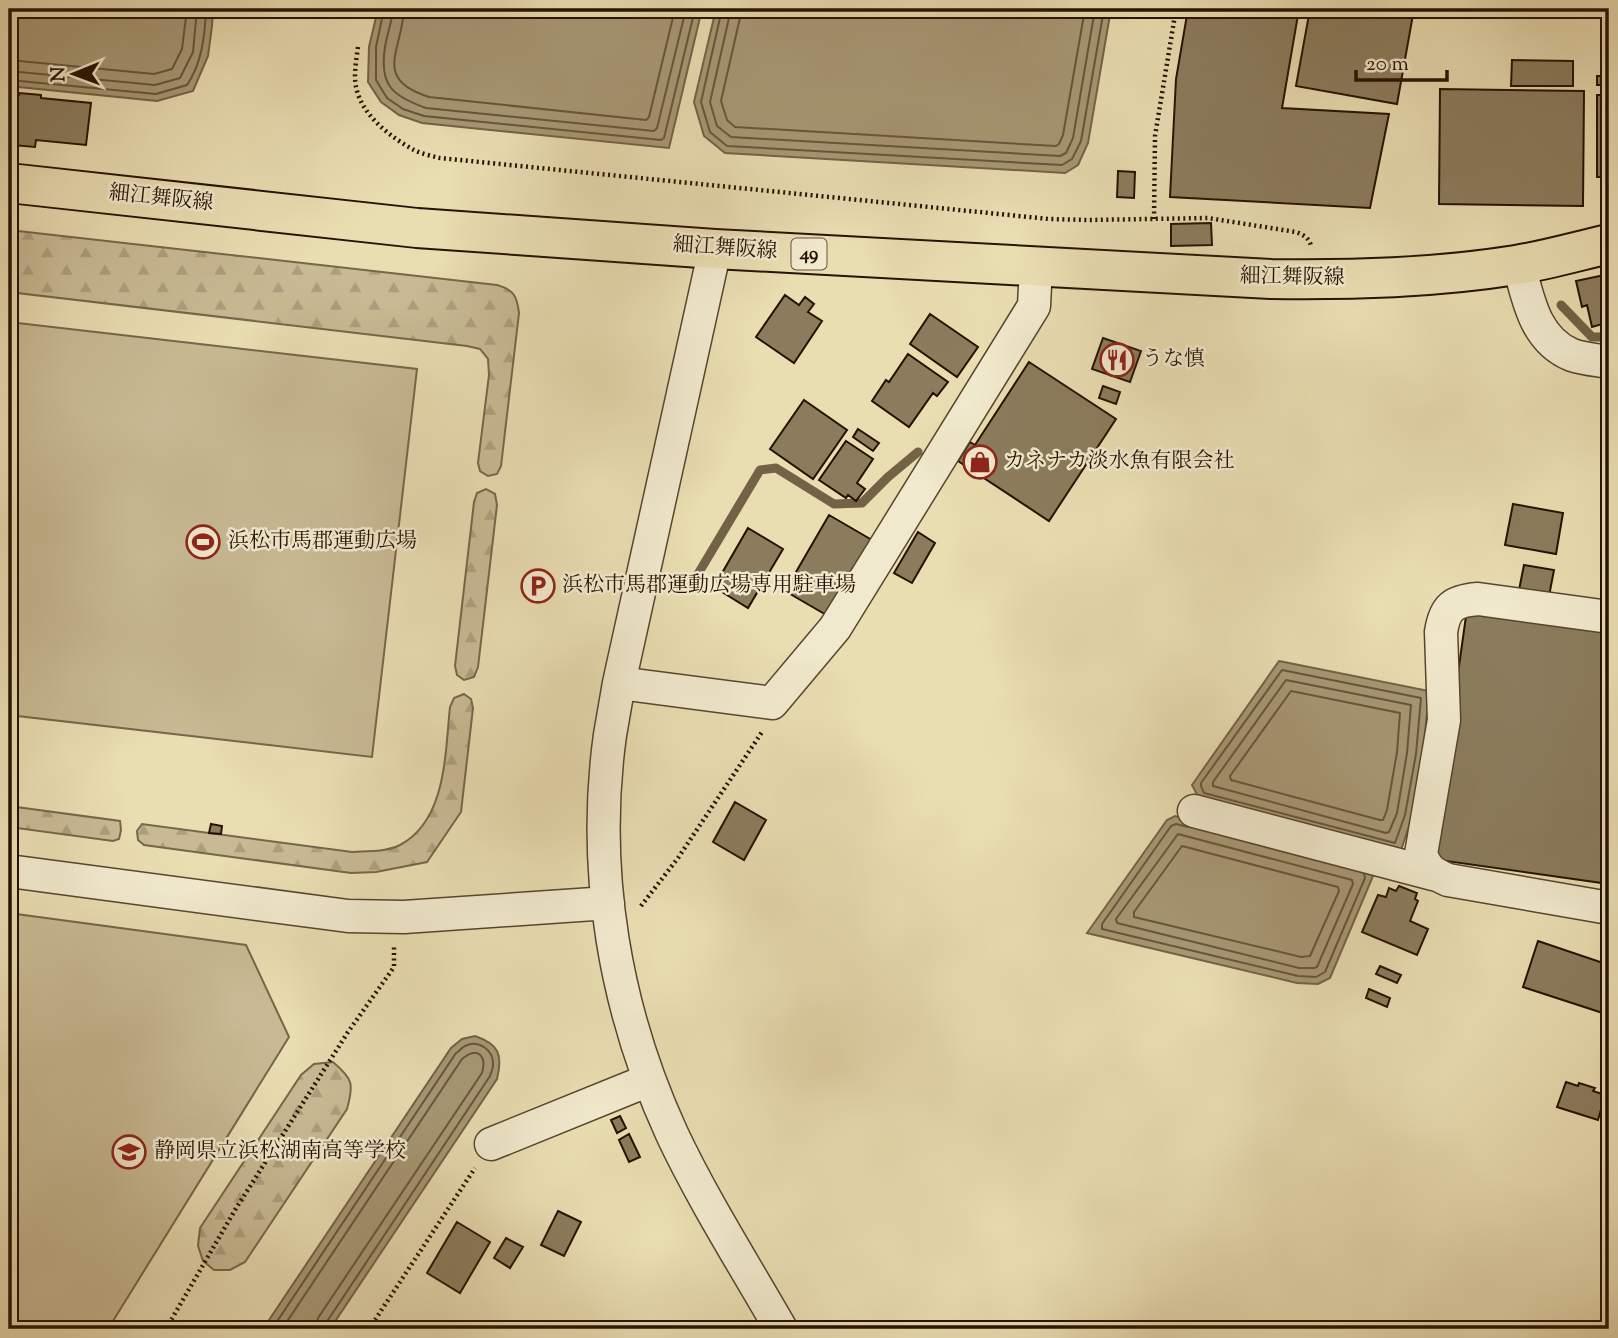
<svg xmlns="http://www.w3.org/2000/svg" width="1618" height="1338" viewBox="0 0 1618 1338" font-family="'Sorts Mill Goudy','Noto Serif JP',serif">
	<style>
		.grass { fill: #c8ba94; stroke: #77664a; stroke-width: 2 }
		.forest { fill: url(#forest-firs); stroke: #77664a; stroke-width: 2 }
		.water { fill: #a79875; stroke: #736246; stroke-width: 2 }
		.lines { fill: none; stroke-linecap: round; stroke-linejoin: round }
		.shore { stroke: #66553a; stroke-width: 2 }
		.stream { stroke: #736246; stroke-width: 9 }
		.building { fill: #8b7c5d; stroke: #261200; stroke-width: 2 }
		.minor-casing { stroke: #57452c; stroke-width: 35 }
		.major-casing { stroke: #261200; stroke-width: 42 }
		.path { stroke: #261200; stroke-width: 4.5; stroke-dasharray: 2 3.5; stroke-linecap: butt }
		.minor { stroke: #f1e9cd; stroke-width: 32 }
		.major { stroke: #e9ddb2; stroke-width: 38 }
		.labels { text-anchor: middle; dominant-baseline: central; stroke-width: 5; stroke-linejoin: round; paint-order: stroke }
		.shield { fill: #f1e9cd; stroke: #63523e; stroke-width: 2 }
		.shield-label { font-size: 19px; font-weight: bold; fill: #261200 }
		.street-label { font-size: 21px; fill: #261200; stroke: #f1e9cd }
		.poi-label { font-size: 21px; fill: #261200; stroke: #f1e9cd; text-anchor: start }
	</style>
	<defs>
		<pattern id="forest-firs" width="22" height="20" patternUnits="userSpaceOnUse" patternTransform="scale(1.75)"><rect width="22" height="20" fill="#c8ba94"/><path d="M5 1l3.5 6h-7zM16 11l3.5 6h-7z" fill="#ac9f7e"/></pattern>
	</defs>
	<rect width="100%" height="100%" fill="#e9ddb2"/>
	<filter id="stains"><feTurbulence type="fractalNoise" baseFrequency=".00286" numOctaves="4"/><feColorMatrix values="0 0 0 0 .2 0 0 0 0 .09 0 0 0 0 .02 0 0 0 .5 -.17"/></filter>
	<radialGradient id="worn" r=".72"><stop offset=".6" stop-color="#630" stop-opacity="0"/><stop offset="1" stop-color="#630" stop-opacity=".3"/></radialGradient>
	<!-- grass -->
	<path class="grass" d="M9,322l408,47 -45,388 -363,-42z
		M9,913l237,32 43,92 -181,292h-99z"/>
	<!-- forest -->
	<path class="forest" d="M9,230l488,55c17,5 20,11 22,28l-18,153 -4,8 -9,2 -8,-5 -2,-8 11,-88 -1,-16 -8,-10 -13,-3 -458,-54z
		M486,489l9,5 2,11 -19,162 -4,10 -10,3 -7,-5 -2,-9 19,-164 3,-9z
		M464,694l7,5 2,9 -12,104 -34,50 -51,10 -25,1 -207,-28 -6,-5 -1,-9 5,-7 210,28c15,-1 34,0 48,-7 47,-25 45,-93 50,-138l4,-9z
		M9,806l111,15 1,9 -2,9 -6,2 -104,-14z
		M333,1062c20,17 21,22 14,47l-102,153 -15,8h-16l-11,-9 -5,-15 2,-18 101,-153 13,-11z"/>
	<!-- water -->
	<path class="water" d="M9,9h204l-1,17 -4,30 -15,35 -36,10 -148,-15z
		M378,9h324l-33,139 -247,-25 -23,-8 -18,-13 -13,-20 1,-35z
		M716,9h395l-23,134 -10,22 -13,8 -340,-20 -21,-17 -10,-34z
		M1279,661l150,30 -6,64 -11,62 -12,36 -200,-53 -8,-15z
		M1175,816l201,53 -46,109 -12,6 -21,-1 -210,-50 80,-113z
		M475,1036c24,8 28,19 22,43l-167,250h-67l188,-281 11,-9z"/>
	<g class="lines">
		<!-- shore -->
		<path class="shore" d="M384,9l-8,38v33l11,18 16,11 21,7 237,24 3,-2 31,-129
			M393,9c-1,13 -6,25 -8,38 -6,38 7,49 41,61l228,23 3,-3 29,-119
			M404,9c-2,42 -32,70 25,88l217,23 3,-3 26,-108
			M722,9l-21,93 9,30 17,14 335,19 10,-6 9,-18 23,-132
			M731,9l-21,93 7,24 14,11 329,19 6,-3 7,-15 22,-129
			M742,9l-21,92 6,19 8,7 321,19 3,-2 4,-9 22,-126
			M9,60l145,14 18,-5 10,-20 5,-40
			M9,71l146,14 25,-7 13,-26 4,-43
			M9,80l147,14 31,-9c15,-22 18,-50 19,-76
			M1282,670l139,28 -5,56 -11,61 -10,28 -191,-50 -3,-7v-3z
			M1286,680l125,25 -4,48 -10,60 -8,19 -3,1 -173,-47v-4z
			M1291,691l109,22 -3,39 -10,58 -4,10h-3l-149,-40 -1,-4z
			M1188,827l-12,-3 -5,2 -69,98v5l196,47 18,1 9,-5 40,-94 -1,-4
			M1178,834l174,46 1,4 -36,83 -3,1h-15l-182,-45 -1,-4z
			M1182,846l156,41 1,4 -29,65 -9,1 -167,-40v-5z
			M272,1329l184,-276c1,0 8,-7 9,-7 13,-7 29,4 28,19 0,4 -2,7 -3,11l-164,247 -2,6
			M282,1329l180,-270c15,-13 25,-4 20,14l-164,245 -3,11"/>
		<!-- stream -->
		<path class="stream" d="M1561,305l31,32h17
			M692,584l68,-114 16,-2 58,36 28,-1 26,-26 30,-25"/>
	</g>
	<!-- building -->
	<path class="building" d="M1188,9h111l-17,99 107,6 -19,94 -200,-11 6,-118z
		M1310,9h104l-17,95 -101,-18z
		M1512,60l61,1v25h-62z
		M1597,76h12v9h-12z
		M1440,89l144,2 -1,115 -144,-2z
		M19,93l22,2v3l50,5 -5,42 -50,-5 -1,7 -22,-2 -1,13h-3v-64l10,1z
		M1597,95h12v82h-12z
		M1118,171l17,1 -1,26 -17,-1z
		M1211,223l1,22 -41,1v-22z
		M1609,274v48l-17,5 -5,-22 -5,2 -6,-26z
		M785,295l14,10 6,-8 9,7 -6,8 14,9 -28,42 -38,-26z
		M930,314l48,33 -21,30 -47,-33z
		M1103,338l38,13 -11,31 -38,-13z
		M908,354l40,28 -11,14 -4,-3 -24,34 -37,-26 14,-21 3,2z
		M1029,362l87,57 -67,102 -91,-60 12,-19 5,3z
		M1103,386l17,6 -4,12 -17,-6z
		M804,400l43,30 -34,49 -43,-30z
		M858,429l21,14 -6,8 -20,-14z
		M846,441l27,18 -16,24 8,6 -9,12 -8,-6 -2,3 -27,-18z
		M1513,504l50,9 -7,41 -51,-9z
		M829,515l43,25 -44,76 -43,-25z
		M748,528l35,21 -35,59 -34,-21z
		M918,532l17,11 -23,40 -18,-10z
		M1609,549v55l-4,-1z
		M1524,565l30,5 -5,26 -30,-6z
		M1467,609l142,21v254l-177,-25z
		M735,802l31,18 -22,40 -31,-18z
		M211,824l11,2 -1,8 -12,-1z
		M1399,886l18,7 -2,6 3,2 -8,20 18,8 -11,26 -55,-23 16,-37 8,2 3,-9 7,3z
		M1538,941l71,24v50l-86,-28z
		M1380,966l21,9 -4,8 -21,-9z
		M1369,989l21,9 -3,9 -21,-9z
		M1566,1082l12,4 1,-3 16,5 -2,3 12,4 -7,25 -41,-13z
		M620,1116l6,12 -9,5 -6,-13z
		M629,1134l11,23 -11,5 -10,-22z
		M558,1211l23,11 -17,34 -23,-11z
		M457,1222l33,20 -30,51 -33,-20z
		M506,1238l17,9 -13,21 -16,-10z
		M1609,1276v27l-7,-2z"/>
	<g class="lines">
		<defs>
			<path id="minor" d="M715,249l-96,434c-3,17 -6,35 -9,52 -19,136 5,275 62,399 31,66 73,132 109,195
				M1519,265c9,34 16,75 53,90 11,4 25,5 37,7
				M1609,617l-131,-18c-25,2 -33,8 -37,33l3,88 -23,134c6,16 11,19 27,26l161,28
				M619,683l153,20 63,-75 199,-322 2,-40
				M1194,811l239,63
				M9,871l339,45 56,1 204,-14
				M491,1144l158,-64"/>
			<path id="major" d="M9,183l408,45 298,21 556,30c82,1 163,-1 245,-14 31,-5 62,-14 93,-21"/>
		</defs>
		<!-- minor casing -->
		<use href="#minor" class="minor-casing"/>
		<!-- major casing -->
		<use href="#major" class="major-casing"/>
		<!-- path -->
		<path class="path" d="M358,47c-2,15 -5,30 -1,44 7,26 35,47 57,59 8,4 18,6 26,8l609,61 39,1 120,-2 88,14c8,3 13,6 15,14
			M1154,219l1,-83 21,-127
			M641,906l37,-48 84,-126
			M166,1329l69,-119 113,-178 46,-65v-20
			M369,1329l106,-161"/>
		<!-- minor -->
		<use href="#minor" class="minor"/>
		<!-- major -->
		<use href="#major" class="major"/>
	</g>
	<!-- icons -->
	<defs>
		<symbol id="restaurant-ring" viewBox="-11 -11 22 22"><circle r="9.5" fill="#f1e9cd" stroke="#8f2418" stroke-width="1.5"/><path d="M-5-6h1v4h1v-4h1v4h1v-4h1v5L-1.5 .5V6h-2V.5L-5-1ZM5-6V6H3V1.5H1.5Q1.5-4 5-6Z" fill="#8f2418"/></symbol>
		<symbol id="shop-ring" viewBox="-11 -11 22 22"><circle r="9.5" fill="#f1e9cd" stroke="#8f2418" stroke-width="1.5"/><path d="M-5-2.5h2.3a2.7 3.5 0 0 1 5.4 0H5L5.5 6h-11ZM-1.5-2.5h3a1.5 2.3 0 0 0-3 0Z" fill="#8f2418"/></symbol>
		<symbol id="stadium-ring" viewBox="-11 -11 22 22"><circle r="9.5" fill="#f1e9cd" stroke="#8f2418" stroke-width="1.5"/><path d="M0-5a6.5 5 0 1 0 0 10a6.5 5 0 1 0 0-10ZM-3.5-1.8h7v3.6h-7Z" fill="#8f2418"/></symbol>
		<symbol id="parking-ring" viewBox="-11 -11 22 22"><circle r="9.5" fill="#f1e9cd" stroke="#8f2418" stroke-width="1.5"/><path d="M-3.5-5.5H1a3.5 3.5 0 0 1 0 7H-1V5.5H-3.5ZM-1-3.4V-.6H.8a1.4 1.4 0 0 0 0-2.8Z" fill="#8f2418"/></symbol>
		<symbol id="school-ring" viewBox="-11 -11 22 22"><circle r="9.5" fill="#f1e9cd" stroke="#8f2418" stroke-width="1.5"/><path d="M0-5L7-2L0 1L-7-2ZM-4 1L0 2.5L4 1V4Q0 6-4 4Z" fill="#8f2418"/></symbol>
	</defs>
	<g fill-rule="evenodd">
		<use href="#restaurant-ring" x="1098" y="341" width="38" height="38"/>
		<use href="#shop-ring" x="961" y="443" width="38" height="38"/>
		<use href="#stadium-ring" x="184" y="523" width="38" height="38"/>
		<use href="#parking-ring" x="519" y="567" width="38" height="38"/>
		<use href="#school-ring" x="110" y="1133" width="38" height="38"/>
	</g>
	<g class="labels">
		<!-- shield labels -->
		<rect class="shield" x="791.5" y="238.5" width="35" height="31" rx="5"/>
		<g class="shield-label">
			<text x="809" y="254">49</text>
		</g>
		<!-- street labels -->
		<g class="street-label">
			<text transform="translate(161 199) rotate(6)">細江舞阪線</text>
			<text transform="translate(725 249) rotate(4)">細江舞阪線</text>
			<text transform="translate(1292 278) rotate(1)">細江舞阪線</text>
		</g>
		<!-- poi labels -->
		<g class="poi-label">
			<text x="1142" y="360">うな慎</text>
			<text x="1004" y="462">カネナカ淡水魚有限会社</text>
			<text x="228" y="542">浜松市馬郡運動広場</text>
			<text x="562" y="586">浜松市馬郡運動広場専用駐車場</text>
			<text x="154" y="1152">静岡県立浜松湖南高等学校</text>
		</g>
	</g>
	<!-- margin -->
	<rect width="1618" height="1338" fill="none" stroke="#e9ddb2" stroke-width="35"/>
	<rect x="10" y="10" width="1597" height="1317" fill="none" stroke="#261200" stroke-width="3.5"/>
	<rect x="18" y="18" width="1583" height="1303" fill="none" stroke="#261200" stroke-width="2"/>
	<!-- north arrow -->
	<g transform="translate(74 74) rotate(269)" stroke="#f1e9cd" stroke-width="5" paint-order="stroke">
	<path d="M0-5L12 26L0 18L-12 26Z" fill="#261200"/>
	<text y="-10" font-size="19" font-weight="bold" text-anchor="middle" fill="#261200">N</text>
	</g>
	<!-- scale -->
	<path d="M1356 70v10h91v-10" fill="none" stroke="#261200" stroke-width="3.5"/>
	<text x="1366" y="70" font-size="21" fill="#261200" stroke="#f1e9cd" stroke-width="5" paint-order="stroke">20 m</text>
	<rect width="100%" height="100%" filter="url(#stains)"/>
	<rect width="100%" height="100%" fill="url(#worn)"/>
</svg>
